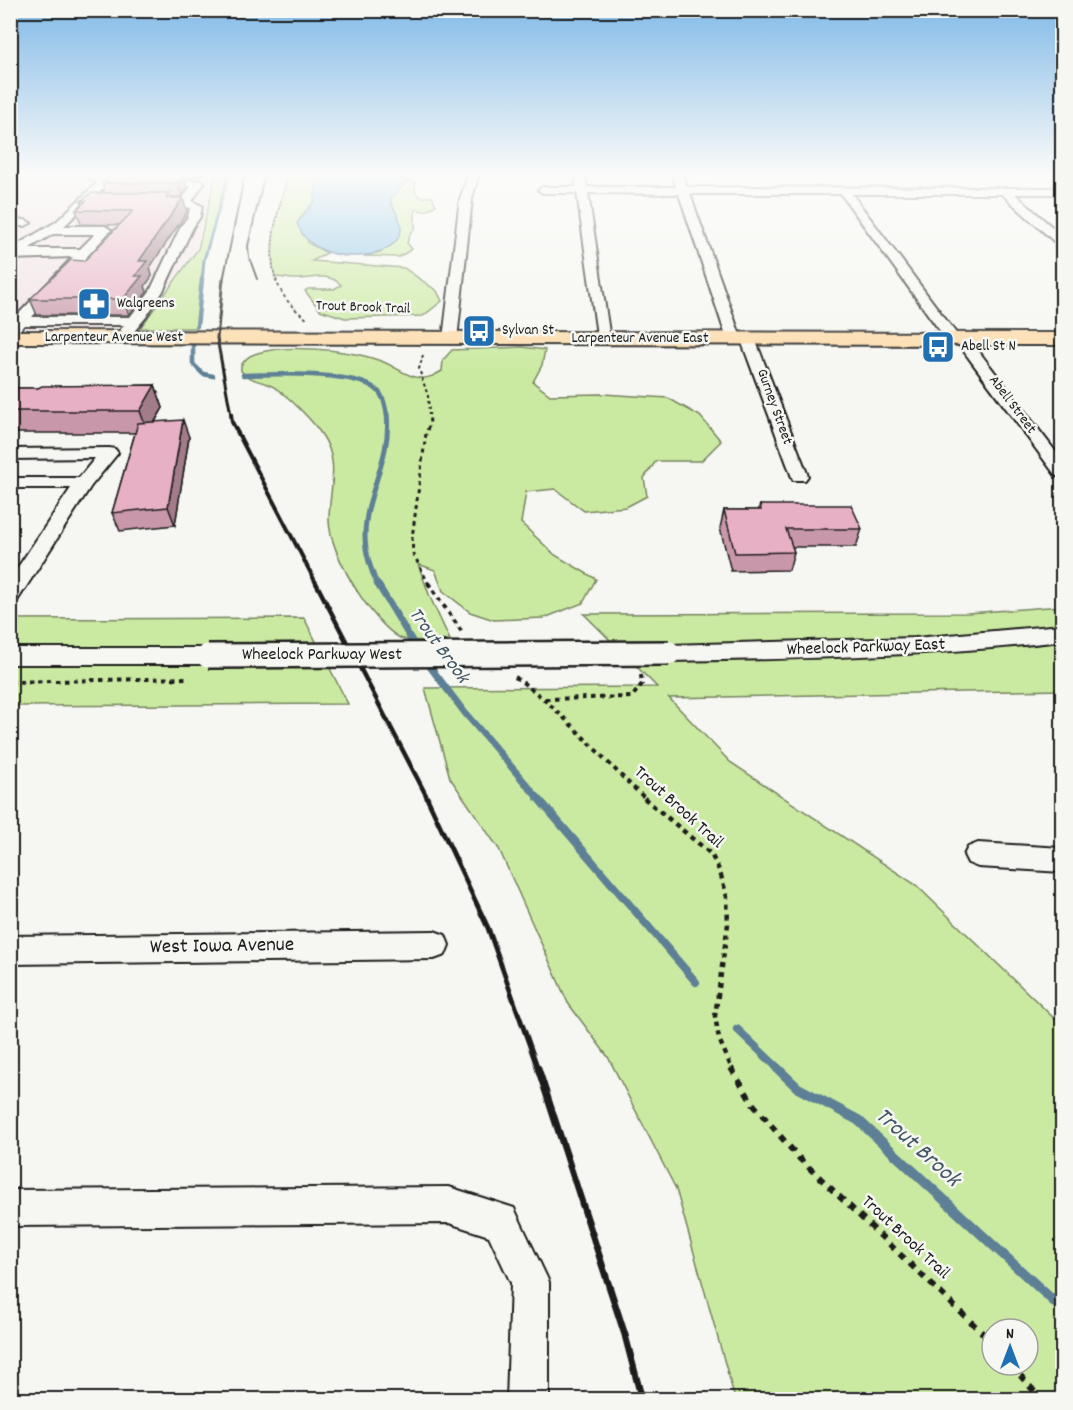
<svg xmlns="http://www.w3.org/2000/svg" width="1073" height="1410" viewBox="0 0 1073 1410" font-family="Dekko,sans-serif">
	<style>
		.built { fill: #f2e1e4 }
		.green { fill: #cbeaa1; stroke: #74835e; stroke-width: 1.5; fill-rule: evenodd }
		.water { fill: #89c3e8; stroke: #5d8096; stroke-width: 1.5 }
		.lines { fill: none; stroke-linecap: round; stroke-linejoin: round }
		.stream-far5 { stroke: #5d8096; stroke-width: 3 }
		.stream-far4 { stroke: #5d8096; stroke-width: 4.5 }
		.stream-far3 { stroke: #5d8096; stroke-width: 5 }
		.stream-far2 { stroke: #5d8096; stroke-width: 7 }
		.stream-far1 { stroke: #5d8096; stroke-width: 8 }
		.stream { stroke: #5d8096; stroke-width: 10 }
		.minor-casing { stroke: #1c1c1c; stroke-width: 4 }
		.major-casing { stroke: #1c1c1c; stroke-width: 4 }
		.path-far5 { stroke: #1c1c1c; stroke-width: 1.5; stroke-dasharray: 2 2; stroke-linecap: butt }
		.path-far4 { stroke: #1c1c1c; stroke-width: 2; stroke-dasharray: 3 3; stroke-linecap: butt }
		.path-far3 { stroke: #1c1c1c; stroke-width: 3; stroke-dasharray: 4 4; stroke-linecap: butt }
		.path-far2 { stroke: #1c1c1c; stroke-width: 4; stroke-dasharray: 4.5 4.5; stroke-linecap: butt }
		.path-far1 { stroke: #1c1c1c; stroke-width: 4.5; stroke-dasharray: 5 5; stroke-linecap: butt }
		.path { stroke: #1c1c1c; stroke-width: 6; stroke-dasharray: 7 7; stroke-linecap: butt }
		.minor { fill: #f6f6f2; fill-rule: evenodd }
		.major { fill: #fcdcac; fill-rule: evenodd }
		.rail-far5 { stroke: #1c1c1c; stroke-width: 2 }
		.rail-far4 { stroke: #1c1c1c; stroke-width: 3 }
		.rail-far3 { stroke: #1c1c1c; stroke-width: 4 }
		.rail-far2 { stroke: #1c1c1c; stroke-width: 4.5 }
		.rail-far1 { stroke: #1c1c1c; stroke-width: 5 }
		.rail { stroke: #1c1c1c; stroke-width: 7 }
		.minor-bridge-casing { stroke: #1c1c1c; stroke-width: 28; stroke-linecap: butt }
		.minor-bridge { stroke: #f6f6f2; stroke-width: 23 }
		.wall { fill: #c897a9; stroke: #1c1c1c; stroke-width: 1.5 }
		.shaded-wall { fill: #a27b89; stroke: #1c1c1c; stroke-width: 1.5 }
		.building { fill: #e8b0c4; stroke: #1c1c1c; stroke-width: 1.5 }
		.labels { text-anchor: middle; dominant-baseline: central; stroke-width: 5; stroke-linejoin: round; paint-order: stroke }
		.far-poi-label { font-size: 15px; fill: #1c1c1c; stroke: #f6f6f2; text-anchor: start }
		.far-street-label { font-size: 15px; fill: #1c1c1c; stroke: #f6f6f2 }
		.street-label { font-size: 18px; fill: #1c1c1c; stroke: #f6f6f2 }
		.water-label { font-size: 20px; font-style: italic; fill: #425663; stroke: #f6f6f2 }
		.near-street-label { font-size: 21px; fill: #1c1c1c; stroke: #f6f6f2 }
		.near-water-label { font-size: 24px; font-style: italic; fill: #425663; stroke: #f6f6f2 }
	</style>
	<rect width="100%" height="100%" fill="#f6f6f2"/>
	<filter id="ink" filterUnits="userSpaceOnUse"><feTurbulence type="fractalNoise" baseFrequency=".0167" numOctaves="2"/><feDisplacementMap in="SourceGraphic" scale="12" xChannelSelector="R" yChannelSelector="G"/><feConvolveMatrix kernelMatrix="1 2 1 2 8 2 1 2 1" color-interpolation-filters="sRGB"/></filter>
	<g filter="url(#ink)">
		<!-- built -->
		<path class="built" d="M15,173h199l-18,76 -61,81h-14l-110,-3 -1,-150z"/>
		<!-- green -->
		<path class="green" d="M216,173h13l-25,87 -7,68h-57l58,-79z
			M289,173l120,3 -5,3 -69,-4 -13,3 -5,5 -3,19 -10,11 4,30 19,10 -15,8 92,7 33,23 5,10 -19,15 -78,2 -25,-8 -15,-19 3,-2h26l7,-4c-13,-14 -30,-5 -46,-6 -7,0 -13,-2 -20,-2 -8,-36 4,-69 14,-104z
			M407,181l9,1 -1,10 5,5h12l4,8 -10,6 -11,-1v18l-5,6 -3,9 5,6 -13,8 -35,-1 16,-4 11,-7 6,-30 -7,-15z
			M522,347l23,3 -3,15 -9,17 17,13 52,-1 66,4 32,18 21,25 -20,20h-45l-12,17 3,18 -21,11 -42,4 -29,-22 -29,3 -5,31 34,32 41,24 -13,24 -39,15 -50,2 -24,-8 -27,-21 -8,-21 -17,-6 12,33 20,43c-11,0 -41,3 -50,-2 -29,-16 -71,-85 -71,-118 0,-30 12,-58 -7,-85 -8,-13 -32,-37 -45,-46 -12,-9 -22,-5 -36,-18v-6c3,-3 5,-7 9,-9 28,-14 99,-6 128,4 15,4 27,17 42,18 8,1 15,-3 22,-7l1,-11 9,-10z
			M1062,606v84l-393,8 61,64 186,123 146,141v373h-327l-59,-210 -68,-132 -40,-54 -69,-154 -49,-71 -25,-90 232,-1 -73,-73 384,-1zM992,1329h36v36h-36z
			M304,618l44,86 -337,2 -1,-87z"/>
		<!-- water -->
		<path class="water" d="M335,175l69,4 3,2 -17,19c2,9 11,17 11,26 2,37 -89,44 -104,-3l17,-21 3,-19 5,-5z"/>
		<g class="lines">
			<!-- stream-far5 -->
			<path class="stream-far5" d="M202,281l2,-21 25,-87"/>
			<!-- stream-far4 -->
			<path class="stream-far4" d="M197,326l5,-47
				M193,346v18l10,10 10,2
				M243,375c29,-1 113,-4 134,15 7,6 8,16 10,25"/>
			<!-- stream-far3 -->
			<path class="stream-far3" d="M377,585c-6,-16 -12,-32 -12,-49 0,-43 27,-77 22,-122"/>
			<!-- stream-far2 -->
			<path class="stream-far2" d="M377,583l40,66
				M425,660l40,53 74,86"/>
			<!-- stream-far1 -->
			<path class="stream-far1" d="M538,798l158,184
				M737,1029l42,40"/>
			<!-- stream -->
			<path class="stream" d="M777,1068l21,20 60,32 204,189"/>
			<defs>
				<path id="minor" d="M81,173h14l14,6 94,2 1,2 -12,18 10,5 -2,11 -7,10 -30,64 -17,26 -15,18h-10l-2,-3 5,-7h-100l-9,10 -5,1v-13l63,-66 -63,2v-10l46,-27 41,-39zM107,185l84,1 -8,13h-32l-6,3c12,9 31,0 45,6l-2,9 -7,9 -31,65 -20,26h-98l79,-87 -6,-4h-41zM53,234h42l-15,15h-52z
					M469,173h10l-7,26 -15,140 -7,4 -7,-4 17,-140z
					M576,173h8l3,14h89l-4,-14h10l5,14 375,1v6h-47l47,42v10l-4,-1 -56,-51h-150l106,142h9l95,124v17l-6,-1 -99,-134h-9l-107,-148h-151l51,144 7,-3 7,4 53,137 -3,4h-12l-52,-140 -7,3 -7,-4 -48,-145 -91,-1 22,146 -7,4 -5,-1 -21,-149h-34l-5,-3 5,-3h33z
					M10,219l15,1 6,3 -6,3h-15z
					M109,448l6,1 3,4 -27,33 -74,115 -7,2v-24l61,-91h-61v-10h69l16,-20 -85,1v-10z
					M1062,625v16c-131,15 -262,18 -393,20l-8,-2 -3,-6 3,-6 8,-2 246,-7z
					M10,648h198l8,2 3,6 -3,6 -8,2h-198z
					M978,843l84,5v24l-84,-5 -10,-4 -4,-8 4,-8z
					M434,931l11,4 4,10 -4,10 -11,4 -424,5v-28z
					M449,1187l65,21 35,74v118h-42l4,-117 -22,-47 -40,-13 -439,3v-36z"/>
				<path id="major" d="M10,331l1052,2v12l-1052,-2z"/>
			</defs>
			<!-- minor casing -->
			<use href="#minor" class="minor-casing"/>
			<!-- major casing -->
			<use href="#major" class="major-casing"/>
			<!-- path-far5 -->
			<path class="path-far5" d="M276,281c-11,-35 3,-74 13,-108"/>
			<!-- path-far4 -->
			<path class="path-far4" d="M276,279c6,19 17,29 32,41
				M423,355l-4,14 9,27 1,19"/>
			<!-- path-far3 -->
			<path class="path-far3" d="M429,585l-16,-32 -1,-15 14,-105 4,-10 -1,-9"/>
			<!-- path-far2 -->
			<path class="path-far2" d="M428,583l34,49
				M515,677c49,34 86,82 131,122
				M10,682l180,-4
				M545,699l87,-2 10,-13 -1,-9"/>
			<!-- path-far1 -->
			<path class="path-far1" d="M644,798l67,56 9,18 7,25 1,27 -13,92 4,23 13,30"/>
			<!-- path -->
			<path class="path" d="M731,1068l22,36 46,54 193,184
				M1011,1365l31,35"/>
			<!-- minor -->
			<use href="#minor" class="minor"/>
			<!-- major -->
			<use href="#major" class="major"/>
			<!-- rail-far5 -->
			<path class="rail-far5" d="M257,279l-8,-22 -1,-11 17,-73
				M223,281l22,-108"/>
			<!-- rail-far4 -->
			<path class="rail-far4" d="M223,279l-6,59 14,77"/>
			<!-- rail-far3 -->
			<path class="rail-far3" d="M231,414l1,8 85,163"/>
			<!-- rail-far2 -->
			<path class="rail-far2" d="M316,583l112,216"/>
			<!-- rail-far1 -->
			<path class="rail-far1" d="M427,798l61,130 50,141"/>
			<!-- rail -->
			<path class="rail" d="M538,1068l87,267 17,65"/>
			<defs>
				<path id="minor-bridge" d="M208,656l461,-3"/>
			</defs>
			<!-- minor-bridge casing -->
			<use href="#minor-bridge" class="minor-bridge-casing"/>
			<!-- minor-bridge -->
			<use href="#minor-bridge" class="minor-bridge"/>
		</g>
		<!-- wall -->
		<path class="wall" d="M127,173h76l-5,6 -14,-1 3,10 -5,9h-11v1l16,14 -37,55 2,9 -7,10 2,6 -18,23h-92l-7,-16 54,-38 35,-36 -38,-1 -5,-14 6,-6 -1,-3 24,-8 -3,-10 25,-9z
			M155,385l8,23 -8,14 34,15 -14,88 -55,6 -8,-18 23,-80h-125v-45h28z
			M760,505l102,24 -6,18h-64l2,5 -5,18 -58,1 -11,-43 4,-18h34z"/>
		<!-- shaded-wall -->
		<path class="shaded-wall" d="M197,173h6l-5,6z
			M183,175l4,13 -5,9 -4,-14z
			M183,198l4,14 -37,55 2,9 -7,10 2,6 -18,23 -6,-16 12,-23 4,-15z
			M155,385l8,23 -15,25 -8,-22z
			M183,420l6,17 -14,88 -7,-18z"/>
		<!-- building -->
		<path class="building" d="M112,174l71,1 -5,8h-76z
			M91,193h79l-4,5h17l-44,63h8l-12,15h7l-19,23h-93l41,-39 13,1 49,-50 -57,-1 10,-9h-5z
			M155,385l-15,26h-130v-23h28l4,-2z
			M183,420l-15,87 -56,6 26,-90z
			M760,505h91l11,24h-76l8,23 -59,1 -11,-43h37z"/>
	</g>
	<!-- sky -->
	<linearGradient id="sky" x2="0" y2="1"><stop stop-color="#82bae8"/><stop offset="0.47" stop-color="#fbfbf9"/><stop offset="1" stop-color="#fbfbf9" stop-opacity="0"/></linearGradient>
	<rect width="1073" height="371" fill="url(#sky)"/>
	<!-- icons -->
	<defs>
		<symbol id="pharmacy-square" viewBox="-11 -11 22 22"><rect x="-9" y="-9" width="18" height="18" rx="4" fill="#1f6fb2" stroke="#f6f6f2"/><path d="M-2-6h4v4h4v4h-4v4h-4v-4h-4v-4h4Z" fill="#fff"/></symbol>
		<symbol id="bus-square" viewBox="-11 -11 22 22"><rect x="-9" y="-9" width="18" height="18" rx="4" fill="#1f6fb2" stroke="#f6f6f2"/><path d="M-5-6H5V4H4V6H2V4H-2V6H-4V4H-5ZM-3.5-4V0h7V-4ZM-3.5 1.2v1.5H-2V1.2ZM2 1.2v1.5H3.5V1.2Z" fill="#fff"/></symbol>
	</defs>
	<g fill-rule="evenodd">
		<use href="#pharmacy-square" x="75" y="285" width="38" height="38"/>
		<use href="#bus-square" x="460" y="312" width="38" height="38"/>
		<use href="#bus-square" x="919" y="328" width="38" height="38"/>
	</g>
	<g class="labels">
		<!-- far-poi labels -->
		<g class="far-poi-label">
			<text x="117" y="304">Walgreens</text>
			<text x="502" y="331">Sylvan St</text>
			<text x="961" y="347">Abell St N</text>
		</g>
		<!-- far-street labels -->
		<g class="far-street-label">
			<text transform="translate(363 308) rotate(2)">Trout Brook Trail</text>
			<text x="114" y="338">Larpenteur Avenue West</text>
			<text x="640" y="339">Larpenteur Avenue East</text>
			<text transform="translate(1012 405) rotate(53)">Abell Street</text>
			<text transform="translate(774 407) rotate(70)">Gurney Street</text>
		</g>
		<!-- street labels -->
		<g class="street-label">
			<text transform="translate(866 648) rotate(-2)">Wheelock Parkway East</text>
			<text x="322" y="655">Wheelock Parkway West</text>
			<text transform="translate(678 808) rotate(42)">Trout Brook Trail</text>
			<text transform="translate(905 1238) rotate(43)">Trout Brook Trail</text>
		</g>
		<!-- water labels -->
		<g class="water-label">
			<text transform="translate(438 646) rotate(54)">Trout Brook</text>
		</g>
		<!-- near-street labels -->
		<g class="near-street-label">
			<text transform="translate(222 947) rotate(-1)">West Iowa Avenue</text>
		</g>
		<!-- near-water labels -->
		<g class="near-water-label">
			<text transform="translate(917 1148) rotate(42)">Trout Brook</text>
		</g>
	</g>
	<!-- margin -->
	<rect width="1073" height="1410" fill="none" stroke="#f6f6f2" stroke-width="36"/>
	<rect x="18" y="18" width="1037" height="1374" fill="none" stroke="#1c1c1c" stroke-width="2" filter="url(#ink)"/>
	<!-- north arrow -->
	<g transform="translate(1010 1347)"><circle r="28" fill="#f6f6f2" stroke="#9f9f9c" stroke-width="1.5"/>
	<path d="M0-4.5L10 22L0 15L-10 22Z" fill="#1f6fb2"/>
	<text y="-9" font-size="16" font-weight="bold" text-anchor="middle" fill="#1c1c1c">N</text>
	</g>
</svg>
